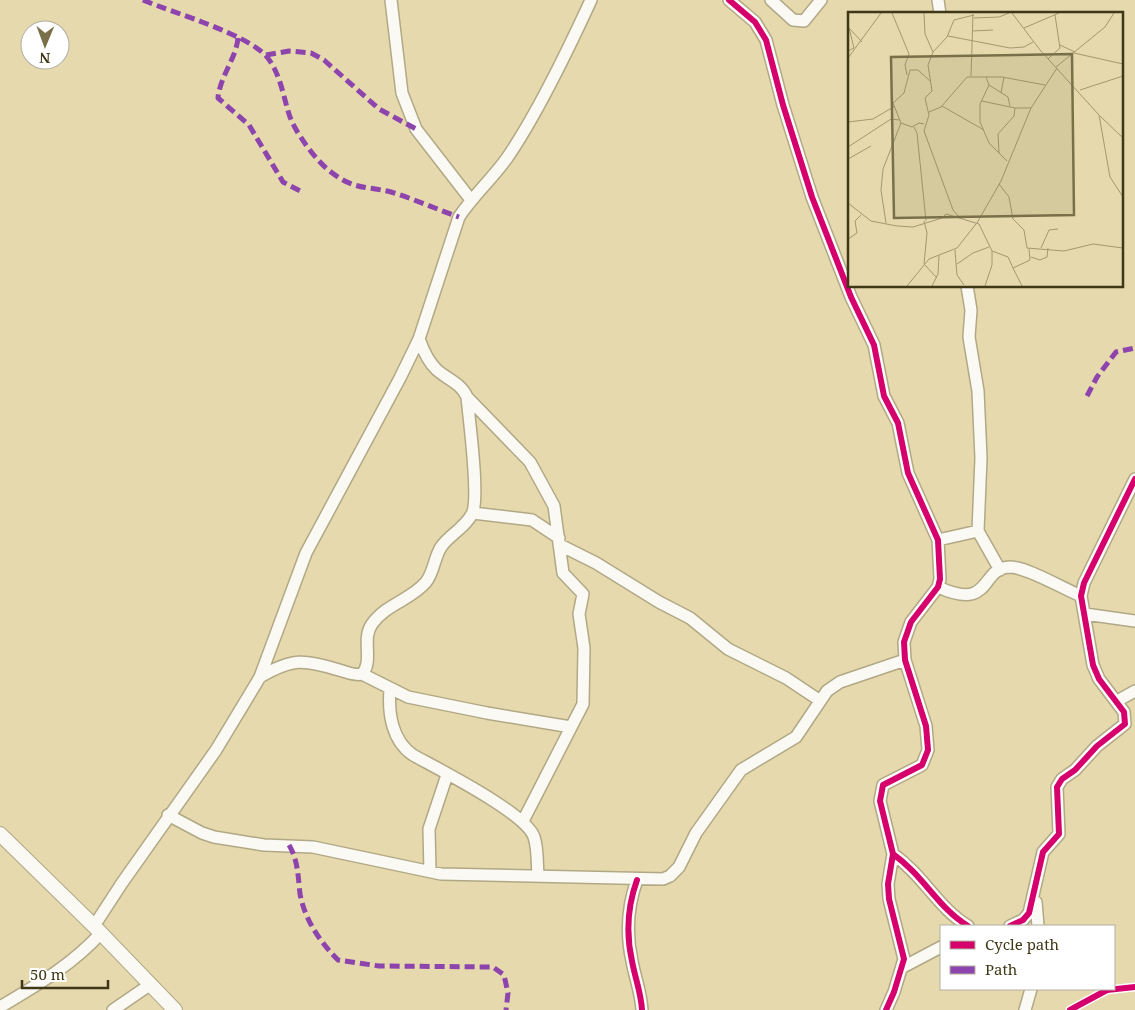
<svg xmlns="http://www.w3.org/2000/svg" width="1135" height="1010" viewBox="0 0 1135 1010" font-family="'Noto Serif',serif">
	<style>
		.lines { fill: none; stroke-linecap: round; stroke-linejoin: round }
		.minor-casing { stroke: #b1a885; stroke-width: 14 }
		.tertiary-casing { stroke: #b1a885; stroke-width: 16 }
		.minor { stroke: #fbf9f3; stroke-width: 11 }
		.tertiary { stroke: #fbf9f3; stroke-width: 14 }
		.quiet { stroke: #8e44ad; stroke-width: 5; stroke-dasharray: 10 5; stroke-linecap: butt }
		.cycleway-casing { stroke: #fff; stroke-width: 9 }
		.cycleway { stroke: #d6006c; stroke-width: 6 }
		.inset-road { fill: none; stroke: #a39870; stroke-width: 1 }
		.view { fill: #79704a; fill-opacity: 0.15; stroke: #79704a; stroke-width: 2.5 }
		.inset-edge { fill: none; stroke: #3f3715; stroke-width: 2.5 }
	</style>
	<rect width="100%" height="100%" fill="#e5d9ad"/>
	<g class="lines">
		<defs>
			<path id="minor" d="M391,0l11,93 14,36 55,71
				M729,0l26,22 11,18 17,65 29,92 39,100 23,48 10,51 14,27 10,50 30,67 2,39 -2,8 -27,35 -7,20 1,18 21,66 2,24 -6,15 -39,20 -3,16 13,53 -5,30 1,15 15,60 -10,33 -8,18
				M771,0l22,20 11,1 17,-21
				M938,0l2,14
				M967,286l4,24 -2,27 9,54 3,67 -3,73 22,39
				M467,397l63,65 24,44 9,67 20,21 -4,20 5,34 -1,56 -60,117
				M473,513l59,7 27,18
				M938,540l40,-9
				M560,545l36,18 63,39 31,16 38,31 58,29 33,22
				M938,587c55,25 41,-19 72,-20 17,0 54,22 71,29
				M1085,614l50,7
				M362,674l46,23 79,16 84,14
				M260,677c32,-19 44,-18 79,-7 8,2 15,6 23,4 12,-13 -1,-35 10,-50 14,-20 39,-24 54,-42 8,-10 8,-24 15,-35 8,-12 24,-19 31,-33 8,-15 -3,-95 -5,-117 -5,-13 -20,-18 -30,-27 -9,-8 -14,-20 -18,-31
				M390,690c-2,23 2,51 23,65 25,14 113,58 121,82 4,11 3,27 4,39
				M1117,701l18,-10
				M168,815l34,18 12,4 50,8 49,2 128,27 222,5 7,-3 9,-9 17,-34 45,-63 55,-33 31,-46 13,-9 65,-22
				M893,854c31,22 45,54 75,72
				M430,871l-1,-42 18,-54
				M637,880c-9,25 -11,54 -5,81 3,17 9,31 10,49
				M1036,902l2,24
				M94,926l28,-43 94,-133 44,-73 46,-124 94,-175 19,-39 40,-122c14,-21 33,-38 48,-59 31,-45 61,-108 84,-158
				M1010,926l13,-6 6,-7 14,-61 16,-18 -2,-47 5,-8 13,-9 22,-24 28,-22 -1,-12 -25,-33 -6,-14 -12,-69 3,-13 51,-104
				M903,967l38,-20
				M0,1007c37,-22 72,-42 101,-74
				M113,1010l38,-26
				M1025,1010l6,-21"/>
			<path id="tertiary" d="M0,834l94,92 81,84"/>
		</defs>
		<!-- minor casing -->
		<use href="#minor" class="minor-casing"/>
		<!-- tertiary casing -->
		<use href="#tertiary" class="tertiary-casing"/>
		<!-- minor -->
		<use href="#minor" class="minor"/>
		<!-- tertiary -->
		<use href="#tertiary" class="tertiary"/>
		<!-- quiet -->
		<path class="quiet" d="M143,0c30,13 105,34 124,57 13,16 16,38 22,57 5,17 27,47 42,58 23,18 35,14 60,20 23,7 45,17 68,25
			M238,38c-2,21 -18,38 -20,60l31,27 34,57 21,11
			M266,55l23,-4 22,2 13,7 55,49 37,20
			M1087,396l10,-19 19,-25 19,-4
			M289,845c9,15 9,31 11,49 5,26 20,48 38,66l41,6 114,1 11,8 4,18 -2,17"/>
		<defs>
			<path id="cycleway" d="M729,0l26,22 11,18 17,65 29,92 39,100 23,48 10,51 14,27 10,50 30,67 2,39 -2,8 -27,35 -7,20 1,18 21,66 2,24 -6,15 -39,20 -3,16 13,53 -5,30 1,15 15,60 -10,33 -8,18
				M893,854c31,22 45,54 75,72
				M637,880c-9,25 -11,54 -5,81 3,17 9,31 10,49
				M1010,926l13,-6 6,-7 14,-61 16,-18 -2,-47 5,-8 13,-9 22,-24 28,-22 -1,-12 -25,-33 -6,-14 -12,-69 3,-13 51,-104
				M1070,1010l37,-20 28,-3"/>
		</defs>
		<!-- cycleway casing -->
		<use href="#cycleway" class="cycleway-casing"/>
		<!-- cycleway -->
		<use href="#cycleway" class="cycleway"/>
	</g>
	<!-- overview -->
	<g transform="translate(848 12)">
		<rect width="275" height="275" fill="#e5d9ad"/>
		<path class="inset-road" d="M44,1l17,41 -4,11 2,10M76,1l1,21 8,18M164,1l28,37 59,65 11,62 13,20M126,6l25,-1 10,-4M1,16l13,14M176,16l35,-15M124,19l21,-1M100,24l62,12 14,-1 9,-5M212,33l15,7M0,39l6,-3 -5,-20M226,41l49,11M0,46l33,-45M200,47l12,-11 -5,-33M208,55l49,-40 9,-14M123,64l2,-62M138,65l3,8 19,12 2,9M141,73l-9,19v18l9,21 10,10M232,78l43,-14M153,81l3,-16M134,89l33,7M94,94l42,24M81,100l12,-5 26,-30h35l43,8M252,104l23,22M0,110l25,-3 22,-13M53,111l11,4 7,-4 5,1M66,115l3,6 9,88M0,135l43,-28 9,1M0,147l23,-13M159,149l-8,-8 -1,-19 16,-18 1,-8h16M151,172l10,13 4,22 11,11 3,18 37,3 29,-7 30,4M0,191l23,18 26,5 16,1 29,-9 4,-4 33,10 13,27v14l-7,21M111,205l-6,-7 -29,-79 5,-16 -4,-17 7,-7 -4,-26 5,-13 14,-15 7,-17 20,-5M76,209l3,12 -3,31 13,14M38,211l-5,-33 2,-21 18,-46 -8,-20 11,-10 6,-23h8l12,11M129,211l24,-42 30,-73 26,-40M0,227l9,-6 -2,-12 6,-6M193,236l8,-18 9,-1M107,238l2,25 7,10M144,239l16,6 5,11 17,-8 -1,-11M183,245l9,3 7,-3 1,-9M109,252l16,-11 16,-6M165,256l9,18M59,274l22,-27 28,-11 19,-24M84,274l6,-12 1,-19"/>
		<path class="view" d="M224,42l2,161 -180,3 -3,-161z"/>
		<rect width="275" height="275" class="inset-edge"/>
	</g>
	<!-- legend -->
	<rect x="940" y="925" width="175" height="65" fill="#ffffff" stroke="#b2afa1"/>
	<rect x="950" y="941" width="25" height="8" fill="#d6006c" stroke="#b2afa1"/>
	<text x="985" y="950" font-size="15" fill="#3f3715">Cycle path</text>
	<rect x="950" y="966" width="25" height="8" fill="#8e44ad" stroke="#b2afa1"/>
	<text x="985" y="975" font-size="15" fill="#3f3715">Path</text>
	<!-- north arrow -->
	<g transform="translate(45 45) rotate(181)"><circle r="24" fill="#ffffff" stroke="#b2afa1"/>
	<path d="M0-4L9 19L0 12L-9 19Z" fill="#79704a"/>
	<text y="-8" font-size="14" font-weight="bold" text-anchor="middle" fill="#3f3715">N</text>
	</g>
	<!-- scale -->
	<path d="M22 980v8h86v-8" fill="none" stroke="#3f3715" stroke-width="2.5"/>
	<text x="30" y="980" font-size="15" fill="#3f3715" stroke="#ffffff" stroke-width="4" paint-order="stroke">50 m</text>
</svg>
